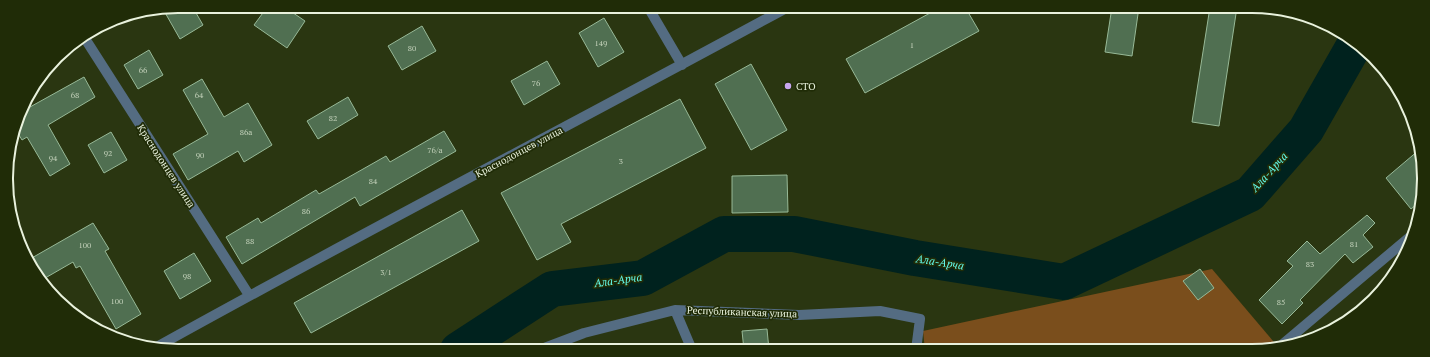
<svg xmlns="http://www.w3.org/2000/svg" width="1430" height="357" viewBox="0 0 1430 357" font-family="'PT Serif',serif">
	<style>
		.green { fill: #7a4e1c }
		.lines { fill: none; stroke-linecap: round; stroke-linejoin: round }
		.river { stroke: #00221e; stroke-width: 36 }
		.building { fill: #506f51; stroke: #97b997 }
		.minor { stroke: #546c82; stroke-width: 10 }
		.poi-dot { fill: #c8a6ef; stroke: #202c07; stroke-width: 1.5 }
		.labels { text-anchor: middle; dominant-baseline: central; stroke-width: 3.5; stroke-linejoin: round; paint-order: stroke }
		.number-label { font-size: 8px; fill: #c3d1ba }
		.poi-label { font-size: 10px; fill: #e9f2dd; stroke: #202c07; text-anchor: start }
		.street-label { font-size: 10px; fill: #e9f2dd; stroke: #202c07 }
		.water-label { font-size: 11px; font-style: italic; fill: #63faea; stroke: #202c07 }
		.rim { fill: none; stroke: #e9f2dd; stroke-width: 2 }
	</style>
	<rect width="100%" height="100%" fill="#2a3611"/>
	<!-- green -->
	<path class="green" d="M1212,269l67,79 -5,2h-349l-2,-19z"/>
	<g class="lines">
		<!-- river -->
		<path class="river" d="M458,350l94,-61 91,-11 81,-44h70l121,24 149,24 186,-88 56,-64 49,-86"/>
	</g>
	<!-- building -->
	<path class="building" d="M178,6h14l11,19 -23,14 -17,-30z
		M268,6h15l22,15 -18,27 -33,-23z
		M941,7h24l14,24 -114,62 -19,-34z
		M1112,7h27l-7,49 -27,-4z
		M1210,7h27l-18,119 -27,-4z
		M604,18l20,34 -26,15 -19,-34z
		M422,26l14,25 -34,19 -14,-24z
		M149,50l14,25 -25,14 -14,-24z
		M547,61l13,23 -36,21 -13,-24z
		M751,64l36,66 -36,20 -36,-66z
		M84,77l11,20 -47,28 22,39 -20,12 -23,-39 -5,3 -6,-10 5,-18z
		M202,79l22,38 24,-14 24,42 -28,17 -6,-11 -50,29 -15,-26 35,-20 -25,-44z
		M348,97l10,18 -40,24 -11,-18z
		M680,99l26,49 -145,76 10,18 -34,18 -36,-67z
		M444,131l12,20 -96,55 -5,-9 -113,67 -16,-27 32,-19 3,5 55,-33 3,4 67,-38 4,6z
		M111,132l16,28 -23,13 -16,-28z
		M1419,150l3,50 -11,9 -25,-31z
		M787,175l1,37 -56,1v-37z
		M462,210l17,31 -168,92 -17,-30z
		M1367,215l8,8 -12,12 10,12 -20,16 -8,-9 -45,46 3,3 -21,21 -23,-24 34,-34 -6,-5 20,-20 13,13z
		M93,223l16,26 -4,2 36,63 -25,15 -36,-63 -4,2 -3,-6 -33,19 -10,-22z
		M194,253l17,28 -31,18 -16,-28z
		M1200,269l14,19 -16,12 -15,-19z
		M767,329l2,21h-25l-2,-19z"/>
	<g class="lines">
		<!-- minor -->
		<path class="minor" d="M648,7l34,58
			M84,37l165,258
			M675,310l17,40
			M1278,348l134,-113
			M153,349c210,-117 424,-227 635,-342
			M539,350l45,-17 91,-23 124,5 81,-4 40,8 -4,31"/>
	</g>
	<!-- markers -->
	<circle class="poi-dot" cx="788" cy="86" r="4"/>
	<g class="labels">
		<!-- number labels -->
		<g class="number-label">
			<text x="601" y="43">149</text>
			<text x="912" y="45">1</text>
			<text x="412" y="48">80</text>
			<text x="143" y="70">66</text>
			<text x="536" y="83">76</text>
			<text x="75" y="95">68</text>
			<text x="199" y="95">64</text>
			<text x="333" y="118">82</text>
			<text x="246" y="132">86a</text>
			<text x="435" y="150">76/а</text>
			<text x="108" y="153">92</text>
			<text x="200" y="155">90</text>
			<text x="53" y="158">94</text>
			<text x="621" y="161">3</text>
			<text x="373" y="181">84</text>
			<text x="306" y="211">86</text>
			<text x="250" y="241">88</text>
			<text x="1354" y="244">81</text>
			<text x="85" y="245">100</text>
			<text x="1310" y="264">83</text>
			<text x="386" y="272">3/1</text>
			<text x="187" y="276">98</text>
			<text x="117" y="301">100</text>
			<text x="1281" y="302">85</text>
		</g>
		<!-- poi labels -->
		<g class="poi-label">
			<text x="796" y="86">СТО</text>
		</g>
		<!-- street labels -->
		<g class="street-label">
			<text transform="translate(519 152) rotate(-28)">Краснодонцев улица</text>
			<text transform="translate(166 166) rotate(57)">Краснодонцев улица</text>
			<text transform="translate(742 312) rotate(2)">Республиканская улица</text>
		</g>
		<!-- water labels -->
		<g class="water-label">
			<text transform="translate(1269 172) rotate(-48)">Ала-Арча</text>
			<text transform="translate(940 262) rotate(9)">Ала-Арча</text>
			<text transform="translate(618 280) rotate(-8)">Ала-Арча</text>
		</g>
	</g>
	<!-- crop -->
	<path d="M0 0H1430V357H0ZM178 13H1252A165 165 0 0 1 1417 178V179A165 165 0 0 1 1252 344H178A165 165 0 0 1 13 179V178A165 165 0 0 1 178 13Z" fill="#202c07" fill-rule="evenodd"/>
	<path class="rim" d="M178 13H1252A165 165 0 0 1 1417 178V179A165 165 0 0 1 1252 344H178A165 165 0 0 1 13 179V178A165 165 0 0 1 178 13Z"/>
</svg>
